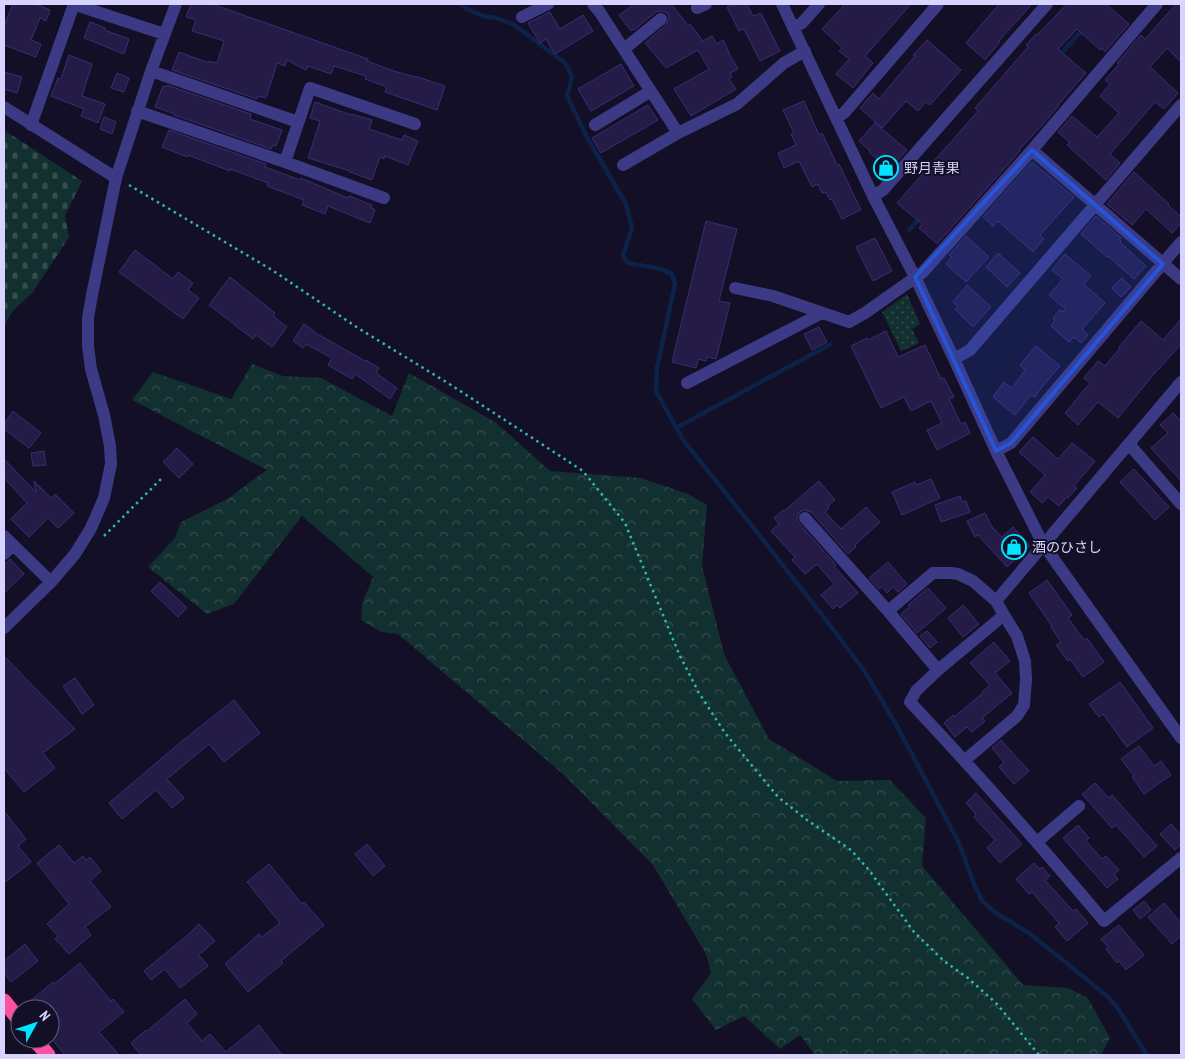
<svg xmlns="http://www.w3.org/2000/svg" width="1185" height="1059" viewBox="0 0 1185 1059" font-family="'PT Sans Narrow','Noto Sans JP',sans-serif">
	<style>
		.forest { fill: url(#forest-crowns) }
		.cemetery { fill: url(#cemetery-stones) }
		.garden { fill: url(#garden-dots) }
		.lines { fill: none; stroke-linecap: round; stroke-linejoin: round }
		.stream { stroke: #0c2248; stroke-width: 4.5 }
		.building { fill: #241b47; stroke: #3b2d73 }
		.path { stroke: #2fb8b0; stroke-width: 2.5; stroke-dasharray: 2.5 4; stroke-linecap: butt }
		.minor { stroke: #3d3a85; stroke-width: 12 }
		.highway { stroke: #ff4fa3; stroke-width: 15 }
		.marked { fill: #2655da; fill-opacity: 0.2; stroke: #2655da; stroke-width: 4; stroke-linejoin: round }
		.labels { text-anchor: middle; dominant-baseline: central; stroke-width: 4; stroke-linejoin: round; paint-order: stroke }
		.poi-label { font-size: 14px; fill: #d9d4ff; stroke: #130f26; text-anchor: start }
	</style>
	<defs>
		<pattern id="forest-crowns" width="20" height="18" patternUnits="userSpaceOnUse" patternTransform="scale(1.25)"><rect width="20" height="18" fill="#12302f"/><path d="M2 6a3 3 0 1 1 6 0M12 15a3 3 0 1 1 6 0" fill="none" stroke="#344d4e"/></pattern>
		<pattern id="cemetery-stones" width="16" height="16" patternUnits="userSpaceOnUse" patternTransform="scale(1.25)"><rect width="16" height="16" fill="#12302f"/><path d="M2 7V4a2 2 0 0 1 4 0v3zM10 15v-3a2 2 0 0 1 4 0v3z" fill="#344d4e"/></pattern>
		<pattern id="garden-dots" width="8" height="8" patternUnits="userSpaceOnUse" patternTransform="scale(1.25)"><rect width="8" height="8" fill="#12302f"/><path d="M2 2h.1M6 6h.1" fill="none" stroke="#344d4e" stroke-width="1.8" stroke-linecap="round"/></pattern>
	</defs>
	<rect width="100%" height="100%" fill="#130f26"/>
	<!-- forest -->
	<path class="forest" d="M252,364l31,12 38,2 71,38 17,-43 86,49 55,49 91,7 47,16 19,11 -5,61 22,88 45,85 68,42 53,-1 36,38 -4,48 101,119 45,3 20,10 22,40 -9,17h-286l-15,-20 -20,14 -36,-33 -28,14 -24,-31 19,-26 -5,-19 -53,-89 -91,-92 -164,-139 -17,-2 -20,-12 1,-16 11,-27 -71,-61 -68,88 -27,10 -59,-47 27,-29 6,-16 48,-24 38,-28 -135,-70 21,-28 78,27z"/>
	<!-- cemetery -->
	<path class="cemetery" d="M4,130l78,51 -17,35 4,21 -36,55 -21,20 -8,14z"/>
	<!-- garden -->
	<path class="garden" d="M907,294l13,30 -8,5 7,14 -18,8 -19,-39z"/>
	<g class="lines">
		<!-- stream -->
		<path class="stream" d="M461,4l6,5 16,7 13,2 17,6 52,39 7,14 -5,19 21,43 38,65 6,24 -9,28 5,7 33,6 11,5 3,10 -18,84 -1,23 27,49 66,82 84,107 32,43 32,54 62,117 15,41 8,17 14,12 33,20 77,62 11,12 30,48
			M1059,56l25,-28
			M909,230l12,-13
			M676,428l155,-84"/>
	</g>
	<!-- building -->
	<path class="building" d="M13,4h23l14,6 -4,11 -6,-3 -9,22 10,4 -5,13 -32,-12v-19z
		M191,4h21l156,55 -1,2 27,10 21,6v-1l30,10 -8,24 -52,-18 2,-5 -22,-8 1,-3 -32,-10 -3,8 -23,-8 -2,4 -19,-10 -2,6 -8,-3 -11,35 -8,-2 -1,3 -85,-29 7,-18 30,11v-2l8,2 7,-22 -32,-10 4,-11 -10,-3z
		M634,4h37l17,21 2,-1 13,17 9,-5 5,8 6,-4 6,12h-1l10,17 -8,4 2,4 -3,2 7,10 -45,27 -17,-27 35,-20 -11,-19 -32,18 -21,-25 21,-18 3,-7 -1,-4 -5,-3 -7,1 -22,18 -1,-1 -2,2 -12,-16z
		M735,4h12l6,12 8,-3 19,38 -20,10 -16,-32 -5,2 -12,-24z
		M845,4h66l-46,52 8,7 -20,25 -17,-14 13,-15 -10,-8 3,-3 -20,-19z
		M999,4h33l-33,37 1,1 -15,18 -19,-17z
		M1067,4h39l23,20 -24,28 -3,-4 -2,2 -23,-21 -19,20 28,24 -28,32h1l-14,17 -26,28 1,1 -83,93 -18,-16 3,-4 -25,-21 81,-92 -3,-3 53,-61 -2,-2 10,-11 1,1z
		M1176,4h5v58l-14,-14 -17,19 28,26 -14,16 -9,-7 -45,52 10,9 -14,17 -39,-35 3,-2 -12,-11 14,-16 25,21 22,-24 -19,-17 10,-12 -5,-4 14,-16 -2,-1 24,-28 4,4z
		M550,12l10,17 23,-14 10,16 -38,23 -9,-15 -6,4 -12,-20z
		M90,22l15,6v2l24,9 -5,15 -40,-16z
		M927,40l34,30 -31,35 -4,-3 -8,9 -12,-10 -24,27 -22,-20 13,-15 6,6 36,-43 -2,-1z
		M69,55l23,9 -10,32 23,8 -7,19 -17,-7 3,-7 -33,-13 7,-18 3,1z
		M621,64l13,22 -43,25 -13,-22z
		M4,72l18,5 -5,16 -13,-4z
		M117,73l12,5 -5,14 -13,-4z
		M167,85l84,29 -1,5 32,11 -6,16 -3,-1 -2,4 -97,-34 1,-1 -20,-7 8,-21 3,1z
		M804,101l15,34 3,-2 15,32 2,-1 22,46 -19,9 -10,-20 -2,1 -4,-8 -4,1 -4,-9 -6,3 -13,-26 -15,7 -6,-15 18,-8 -5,-11 3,-1 -11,-23z
		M315,102l36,13v-1l21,6 -3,9 33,11 2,-5 14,6 -10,24 -23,-9 -1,3 -4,-2 -8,23 -22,-8v-1l-42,-13 12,-37 -10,-3z
		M648,105l10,15 -57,33 -9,-15z
		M104,117l12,5 -4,12 -12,-5z
		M875,123l32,27 -18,20 -20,-18 1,-1 -11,-10z
		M169,130l97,34 -1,3 35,13 1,-2 47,20 1,-2 23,9 -1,3 4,2 -5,13 -42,-17 -3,8 -23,-9 2,-5 -37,-14 1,-3 -38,-14v2l-42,-16 -1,2 -25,-10z
		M1032,162l42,35 -34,38 4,4 -11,13 -35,-31 -5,5 -10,-9z
		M1134,172l35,32 -1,1 13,12v6l-9,10 -26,-24 -14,16 -25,-21z
		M1096,216l25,22 -2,2 2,1 -1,1 26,24 -12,13 -26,-23 -1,1 -26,-23z
		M706,221l31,8 -18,72 11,2 -14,56 -9,-2 -1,4 -8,-2 -2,9 -24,-6z
		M966,236l23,21 -23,25 -20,-18 6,-7 -3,-2z
		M875,238l17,33 -19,10 -17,-34z
		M135,250l38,29 5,-7 15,11 -5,7 11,8 -16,21 -64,-47z
		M998,253l22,20 -13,14 -21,-20z
		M1065,254l26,22 -7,8 21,19 -23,26 6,6 -7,8 -7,-6 -5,5 -18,-16 4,-6 -2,-2 7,-8 3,2 2,-3 -16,-14 14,-16 -11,-9z
		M230,277l45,36 -2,3 14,11 -15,20 -16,-12 -3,4 -44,-34z
		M1122,278l9,9 -10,10 -9,-9z
		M967,285l24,22 -18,20 -18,-18 3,-3 -5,-4z
		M1181,319v25l-22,25h-1l-40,49 -20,-16 -20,23 -13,-12 25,-30 -6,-5 14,-17 7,5 15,-18 -1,-1 22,-26 22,19z
		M304,324l10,7v1l51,29 1,-1 13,8 -3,5 21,15 -7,11 -35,-25 -3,5 -24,-14 4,-7 -26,-14 -3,4 -10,-7z
		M819,327l8,15 -15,8 -8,-16z
		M886,331l12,26 27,-12 16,34 3,-1 10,19 -5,2 12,25 4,-2 5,11 -33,17 -10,-20 15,-7 -11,-22 -20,10 -7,-14 -23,11 -30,-62 16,-8 1,2z
		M1036,346l24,20 -19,22 -6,9 -4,-2 -16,20 -22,-18 11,-15 8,6 13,-18 -5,-5z
		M13,411l28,22 -12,15 -25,-19v-5z
		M1173,413l8,8v60l-30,-33 17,-15 -8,-8z
		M1033,437l25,22 14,-16 23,18 -21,25 3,2 -9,10 -1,-1 -8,9 -11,-9 -6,6 -12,-11 15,-17 -26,-23z
		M177,448l16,16 -14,14 -16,-16z
		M44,451l2,14 -13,1 -2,-13z
		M4,459l32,33 -2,-11 17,17 4,-4 19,19 -16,15 -10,-10 -19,19 -18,-18 16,-16 -23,-25z
		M1134,469l35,38 -14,13 -35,-38z
		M931,479l9,19 -38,17 -10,-23 23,-10 1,3z
		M819,481l16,19 -7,6 1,2 -4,4 16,17 25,-22 14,15 -25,23 1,2 -8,7 -37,-42 -7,-2 -4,2 -2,3 -1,4 2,4 37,42 -2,1 24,27 -18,15 -3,-3 -4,4 -12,-14 13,-11 -17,-20 -12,10 -13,-14 3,-3 -24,-26 8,-7 -5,-6 9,-8 1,1z
		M960,496l2,6 4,-1 4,11 -29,10 -6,-17z
		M985,513l7,14 10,10 11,-10 17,19 -23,21 -29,-32 -3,2 -8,-16z
		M10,559l14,15 -20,19v-28z
		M888,562l19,22 -9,8 -5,-5 -6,6 -5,-6 -3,2 -10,-11z
		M1047,580l25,35 -4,3 16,22 3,-2 17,24 -21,15 -13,-18 -2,2 -12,-16 5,-3 -10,-15 1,-1 -23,-33z
		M160,582l27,26 -9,9 -27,-26z
		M928,588l18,20 -29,25 -16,-19 9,-8 -2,-1z
		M963,605l16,19 -16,13 -15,-19z
		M927,631l10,11 -7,6 -10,-12z
		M994,642l16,19 -15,12 17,20 -30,25 3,3 -13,11 -5,-5 -12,10 -11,-14 9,-8 1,2 29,-24 -1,-1 8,-7 -20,-22z
		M4,656l71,73 -32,24 12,15 -31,24 -20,-24z
		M75,678l19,27 -12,9 -19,-28z
		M1120,682l33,46 -26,19 -24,-33 -4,3 -10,-13z
		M234,700l26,33 -36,29 -15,-18 -42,35 17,19 -12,10 -16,-18 -34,29 -13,-16 73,-62z
		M1001,740l28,31 -15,13 -15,-17 5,-5 -12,-14z
		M1139,746l15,20 7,-5 10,14 -27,19 -12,-17 2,-1 -13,-17z
		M1095,783l14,15 3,-3 45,51 -13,11 -28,-32 -4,3 -30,-34z
		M976,793l46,51 -22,19 -13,-15 8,-8 -21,-23 2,-3 -10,-11z
		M4,811l22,28 -8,7 13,16 -27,21z
		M1171,824l10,11v9l-6,6 -15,-16z
		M1078,825l11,13 -3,3 16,18 4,-3 13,14 -5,4 4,5 -11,9 -44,-50z
		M367,844l18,22 -12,10 -18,-22z
		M59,845l15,18 9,-7 3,4 4,-3 11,14 -11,10 21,26 -26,20 6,8 -22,19 -14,-15 3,-3 -11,-12 22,-20 -32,-41z
		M1034,863l6,6 2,-2 8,9 -5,4 28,31 3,-2 12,14 -21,18 -12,-14 4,-4 -27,-31 -3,2 -13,-15z
		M269,864l33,40 2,-2 20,23 -43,36 2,2 -35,29 -23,-28 34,-30 3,3 18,-14 -33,-41z
		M1144,901l7,9 -11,9 -7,-9z
		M1164,903l17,20v13l-9,8 -24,-27z
		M199,924l16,17 -16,14 9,11 -28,22 -15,-19 -14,11 -7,-9 45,-37z
		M1119,925l25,30 -18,15 -7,-9 -2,2 -11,-14 2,-2 -7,-8z
		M25,944l13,17 -27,21 -7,-9v-12z
		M80,963l31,38 2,-2 11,13 -25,20 20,23h-54l-15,-18v-28l-28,-1 31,-26 1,2z
		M185,999l12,15 -10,9 15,18 8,-7 16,18 33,-27 23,30h-141l-10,-12 15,-13 1,1z"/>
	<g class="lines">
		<!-- path -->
		<path class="path" d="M129,185l143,85 86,58 93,57 132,86 42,52 54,131 20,39 26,40 53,64 29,23 44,30 18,20 45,62 30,29 24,17 29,26 42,51
			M104,536l59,-59"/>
		<!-- minor -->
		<path class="minor" d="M73,4l91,30
			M593,4l6,7 79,122 59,-29 47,-41 21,-12
			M782,4l91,192 42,81 39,82 42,92 47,93 138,194
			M697,8l9,-4
			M522,17l26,-13
			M793,28l9,-5 17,-19
			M624,49l37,-30
			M151,71l147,51
			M4,107l112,71
			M137,111l148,51 99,36
			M836,118l8,-5 94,-109
			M31,125l43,-121
			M595,125l56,-34
			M1032,150l149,129
			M285,162l25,-74 105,36
			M623,165l55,-32
			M873,196l10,-6 164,-186
			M735,288l38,8 76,26 16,-9 58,-41 109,-122 125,-146
			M954,359l16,-9 211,-245
			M1181,382l-185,219 8,14 -66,55 -22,21 -6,11c67,71 131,144 194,219l77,-63
			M687,383l135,-70
			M1129,444l52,60
			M996,451l15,-8 170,-201
			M805,518l83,93
			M4,536l47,46
			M4,554l9,-9
			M4,628l47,-46 24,-28 16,-26 13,-30 7,-34 -1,-18 -6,-31 -13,-46 -3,-23v-28l4,-23 24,-117 35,-107 25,-67
			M938,670l-50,-59 45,-38h18l7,1 15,7 23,20
			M965,760l52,-44 7,-11 2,-25 -1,-19 -8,-25 -13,-21
			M1037,842l42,-36"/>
		<!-- highway -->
		<path class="highway" d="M4,1001l16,20
			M34,1039l14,16"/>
	</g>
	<!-- marked area -->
	<path class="marked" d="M1032,150l131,114 -152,179 -15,8 -81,-174z"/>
	<!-- icons -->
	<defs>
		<symbol id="shop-ring" viewBox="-11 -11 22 22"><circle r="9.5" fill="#130f26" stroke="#00e5ff" stroke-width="1.5"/><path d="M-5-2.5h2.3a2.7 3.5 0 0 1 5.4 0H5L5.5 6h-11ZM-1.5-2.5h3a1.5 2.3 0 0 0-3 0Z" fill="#00e5ff"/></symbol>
	</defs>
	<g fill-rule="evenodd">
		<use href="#shop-ring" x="872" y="154" width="28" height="28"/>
		<use href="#shop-ring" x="1000" y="533" width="28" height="28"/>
	</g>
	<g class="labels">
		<!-- poi labels -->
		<g class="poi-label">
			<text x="904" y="168">野月青果</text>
			<text x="1032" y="547">酒のひさし</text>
		</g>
	</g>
	<!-- border -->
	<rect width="1185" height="1059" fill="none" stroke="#d9d4ff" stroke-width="10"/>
	<!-- north arrow -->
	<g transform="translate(35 1024) rotate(50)"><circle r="24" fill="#130f26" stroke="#625e7d"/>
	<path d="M0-4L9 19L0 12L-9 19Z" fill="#00e5ff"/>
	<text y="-8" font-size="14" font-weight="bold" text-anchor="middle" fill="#d9d4ff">N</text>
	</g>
</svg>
